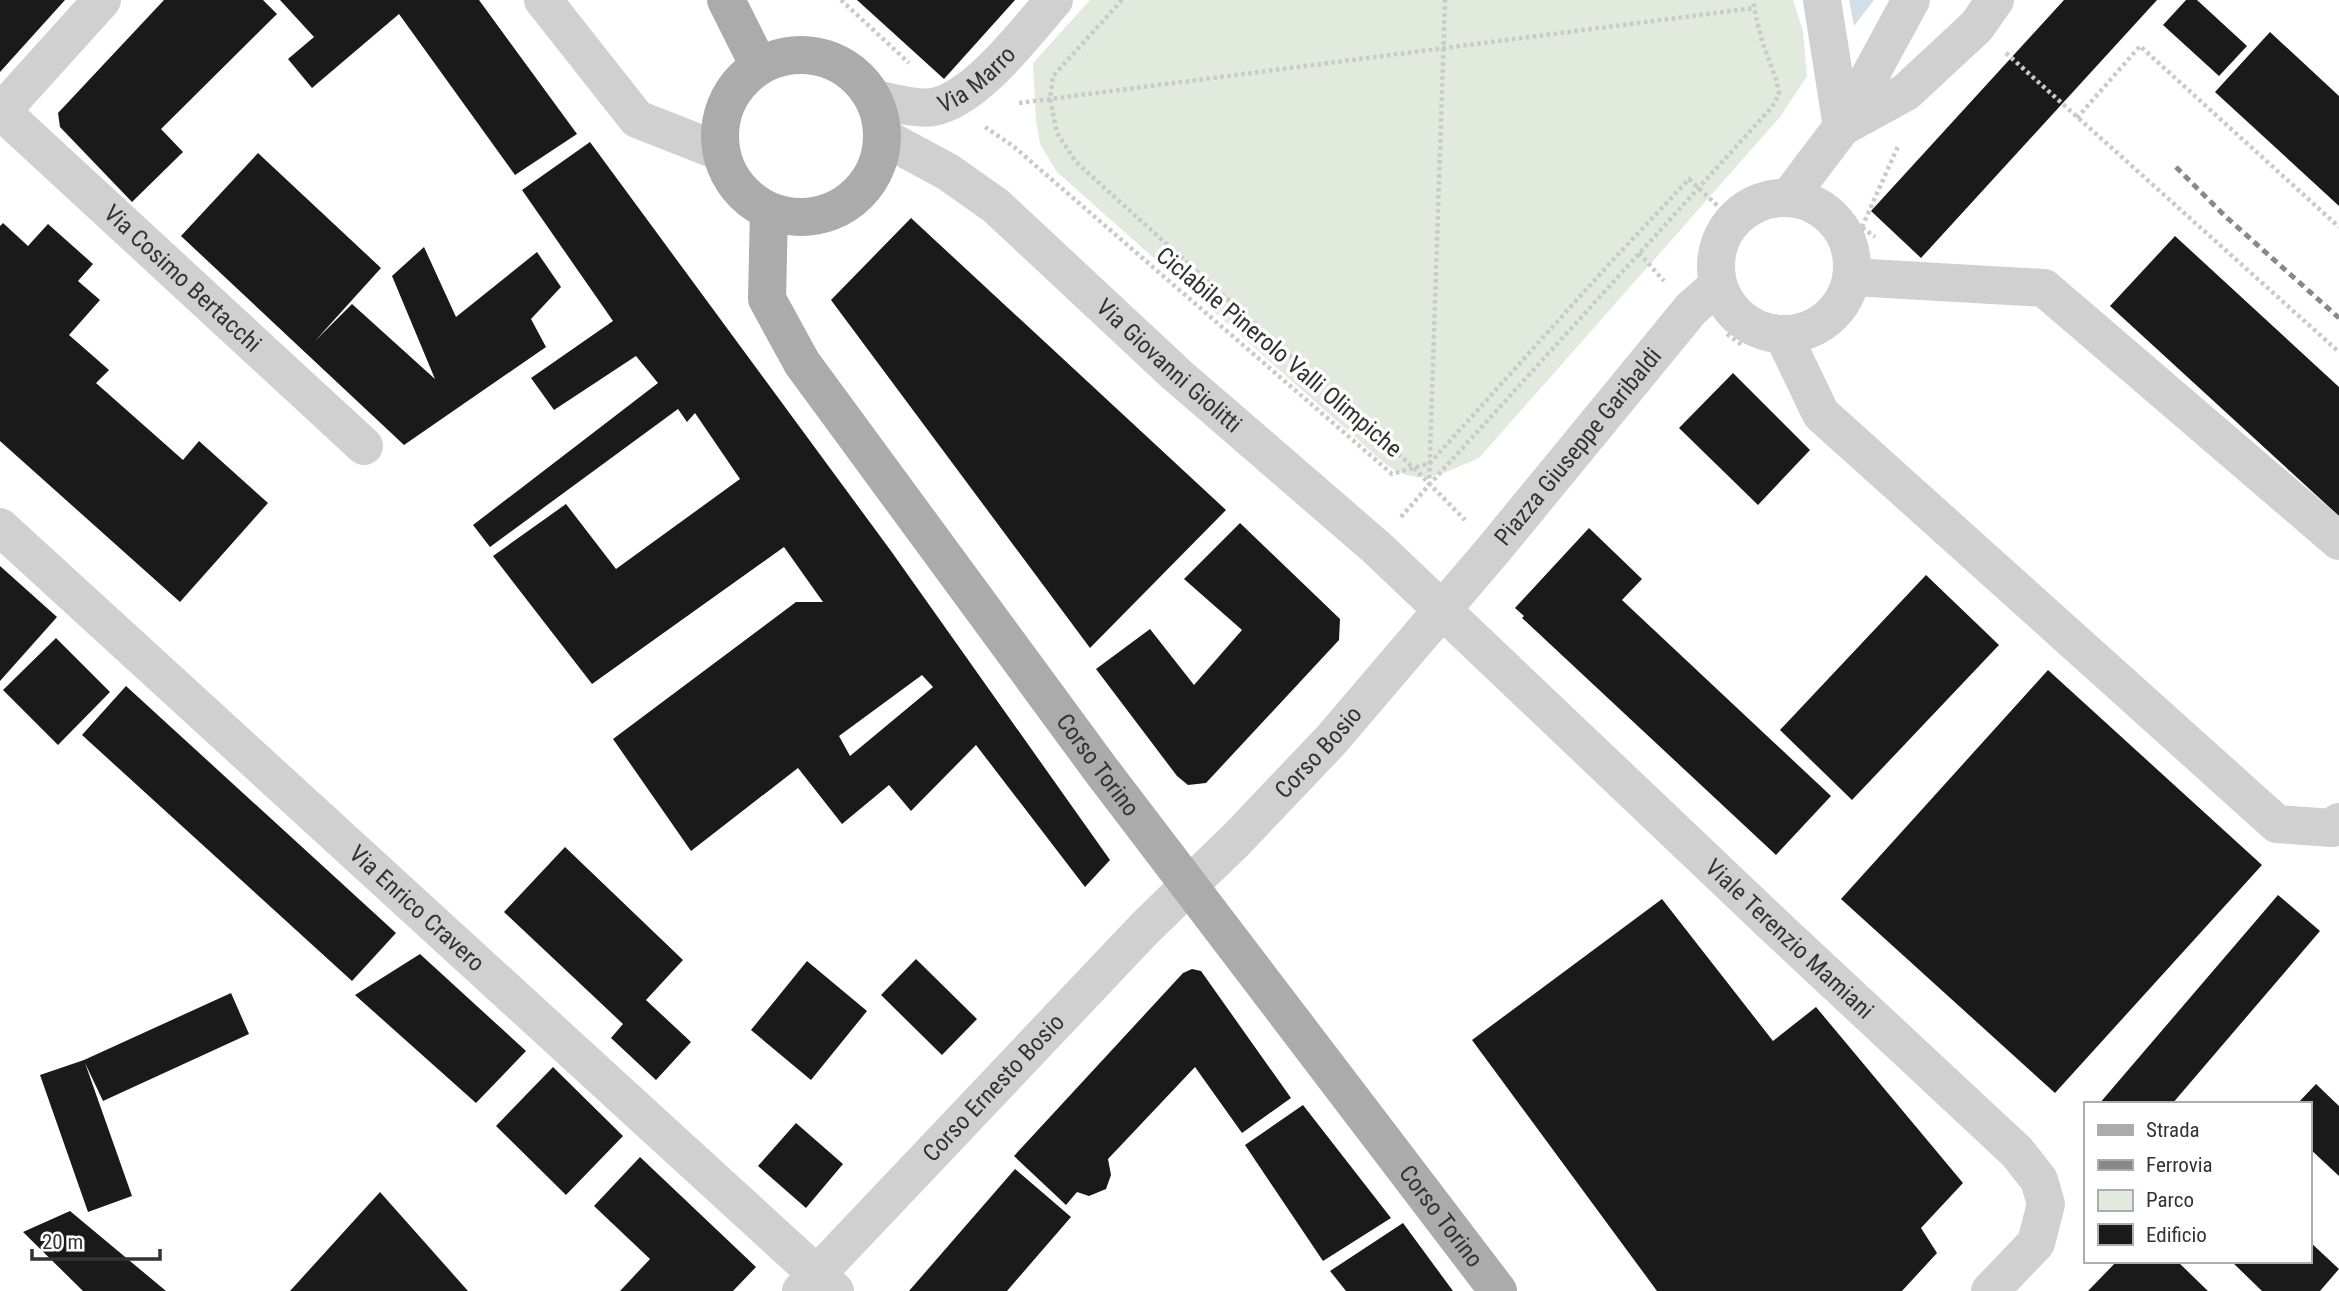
<svg xmlns="http://www.w3.org/2000/svg" width="2339" height="1291" viewBox="0 0 2339 1291" font-family="'Roboto Condensed',sans-serif">
	<style>
		.green { fill: #e2e9dd }
		.water { fill: #d1dfeb }
		.building { fill: #1a1a1a; fill-rule: evenodd }
		.lines { fill: none; stroke-linecap: round; stroke-linejoin: round }
		.path { stroke: #cacaca; stroke-width: 4.5; stroke-dasharray: 3.5 3.5; stroke-linecap: butt }
		.minor { stroke: #d0d0d0; stroke-width: 38 }
		.major { stroke: #ababab; stroke-width: 38 }
		.rail { stroke: #888; stroke-width: 5; stroke-dasharray: 7 5; stroke-linecap: butt }
		.labels { text-anchor: middle; dominant-baseline: central; stroke-width: 7; stroke-linejoin: round; paint-order: stroke }
		.street-label { font-size: 24px; fill: #333; stroke: #fff }
	</style>
	<rect width="100%" height="100%" fill="#fff"/>
	<!-- green -->
	<path class="green" d="M1090,0h703l10,31 4,45 -27,41 -301,341c-36,15 -61,32 -96,4l-326,-290 -17,-28 -4,-24 -3,-57z"/>
	<!-- water -->
	<path class="water" d="M1849,0h25l-20,26z"/>
	<!-- building -->
	<path class="building" d="M0,0h65l-65,72z
		M164,0h99l14,14 -116,115 22,23 -51,50 -72,-75 -2,-14z
		M280,0h199l98,134 -62,41 -116,-161 -87,74 -24,-29 26,-22z
		M857,0h158l-71,79z
		M2064,0h93l-236,258 -50,-47z
		M2186,0h11l50,46 -28,30 -56,-51z
		M2270,32l69,64v110l-124,-114z
		M590,142l301,409 219,309 -25,27 -109,-142 -65,66 -22,-26 -47,39 -44,-56 -107,83 -78,-112 183,-137h27l-39,-55 -192,137 -99,-128 73,-52 50,65 124,-90 -45,-66 -8,9 -9,-13 -188,138 -17,-22 185,-142 -22,-27 -82,54 -23,-32 82,-57 -91,-131zM922,675l11,12 -83,69 -11,-20z
		M258,153l123,115 -66,73 37,-37 83,75 -43,-103 32,-29 32,70 81,-65 24,35 -30,32 15,28 -142,98 -223,-209z
		M911,218l315,292 -136,138 -259,-348z
		M3,223l25,23 20,-22 45,40 -15,17 22,19 -31,35 40,35 -13,13 87,77 16,-19 69,62 -88,99 -180,-161v-215z
		M2175,236l164,151v129l-229,-210z
		M1733,373l77,77 -52,55 -79,-77z
		M1240,523l100,96 -1,21 -133,143 -18,2 -11,-9 -81,-107 54,-40 44,56 48,-55 -58,-51z
		M1589,528l53,51 -20,21 209,196 -55,59 -254,-237 2,-2 -9,-8z
		M0,566l57,51 -57,64z
		M1926,575l73,70 -147,155 -72,-70z
		M56,638l54,54 -52,53 -55,-55z
		M2048,670l214,195 -207,228 -214,-194z
		M126,686l270,247 -44,48 -270,-246z
		M565,847l118,113 -37,40 45,42 -35,38 -45,-42 12,-14 -119,-112z
		M2278,895l42,36 -148,173h-73z
		M1662,899l111,142 43,-34 147,176 -42,45 16,25 -35,38h-245l-185,-251z
		M420,954l106,97 -50,52 -121,-108z
		M916,959l61,60 -35,36 -61,-60z
		M807,961l60,50 -56,69 -60,-50z
		M1192,969l9,2 90,127 -49,35 -47,-66 -87,92 3,16 -5,14 -17,7 -12,-4 -11,13 -52,-49 169,-183z
		M231,993l18,41 -146,67 -18,-38 47,133 -44,16 -48,-137 44,-15z
		M553,1067l70,69 -57,59 -70,-69z
		M2316,1084l23,22v70l-30,-28v-44h-12z
		M1303,1105l88,113 -68,43 -78,-116z
		M796,1123l47,41 -37,44 -48,-42z
		M640,1157l116,110 -23,24h-113l30,-32 -56,-53z
		M1015,1169l56,48 -64,74h-98z
		M380,1192l88,99h-178z
		M70,1211l96,80h-83l-60,-59z
		M1403,1223l50,68h-107l-16,-20z
		M2309,1241l30,28 -19,22h-58l-31,-30h78z
		M2117,1261h60l31,30h-120z"/>
	<g class="lines">
		<!-- path -->
		<path class="path" d="M841,0l68,63
			M1122,0l-69,76 -3,23 7,34 19,29 339,307 50,51
			M2006,53l333,299
			M1019,103l735,-95v-8
			M2077,118l63,-72 199,181
			M985,127l28,19 379,328 38,-11 181,-201 78,-83 34,32 25,-15
			M1834,207l41,30
			M1862,227l37,-83
			M1639,253l25,28
			M1727,334l15,11
			M1429,485l343,-378 7,-13 -3,-15 -14,-38 -8,-33
			M1401,517l28,-32 16,-485"/>
		<!-- minor -->
		<g class="minor">
			<path d="M543,0l94,119 84,33"/>
			<path d="M1822,0l20,127 64,-35 71,-66 18,-26"/>
			<path id="s1" d="M874,99c18,3 41,11 59,8 43,-8 92,-74 121,-107"/>
			<path id="s2" d="M1,111l363,335"/>
			<path d="M0,113l102,-113"/>
			<path id="s3" d="M883,137l65,35 48,34 181,169 199,172 402,382 239,223 22,28 7,24 -10,39 -46,48"/>
			<path d="M1789,197l53,-70 69,-127"/>
			<circle cx="1784" cy="266" r="68"/>
			<path d="M1852,277l192,11 295,253"/>
			<path d="M1783,335l38,79 456,410 55,4 7,-6"/>
			<path id="s4" d="M0,527l835,764"/>
			<path id="s5" d="M801,1291l344,-363 92,-89 95,-100 162,-190 197,-240 27,-24"/>
		</g>
		<!-- major -->
		<g class="major">
			<path d="M726,0l33,66"/>
			<circle cx="801" cy="136" r="81"/>
			<path id="s6" d="M769,211l-2,88 35,64 299,407 397,521"/>
		</g>
		<!-- rail -->
		<path class="rail" d="M2176,167l49,49 114,102"/>
	</g>
	<g class="labels">
		<!-- street labels -->
		<g class="street-label">
			<text stroke="none"><textPath href="#s1" startOffset="112">Via Marro</textPath></text>
			<text stroke="none"><textPath href="#s2" startOffset="247">Via Cosimo Bertacchi</textPath></text>
			<text transform="translate(1279 352) rotate(40)">Ciclabile Pinerolo Valli Olimpiche</text>
			<text stroke="none"><textPath href="#s3" startOffset="368">Via Giovanni Giolitti</textPath></text>
			<text stroke="none"><textPath href="#s5" startOffset="1148">Piazza Giuseppe Garibaldi</textPath></text>
			<text stroke="none"><textPath href="#s5" startOffset="747">Corso Bosio</textPath></text>
			<text stroke="none"><textPath href="#s6" startOffset="660">Corso Torino</textPath></text>
			<text stroke="none"><textPath href="#s4" startOffset="565">Via Enrico Cravero</textPath></text>
			<text stroke="none"><textPath href="#s3" startOffset="1213">Viale Terenzio Mamiani</textPath></text>
			<text stroke="none"><textPath href="#s5" startOffset="280">Corso Ernesto Bosio</textPath></text>
			<text stroke="none"><textPath href="#s6" startOffset="1227">Corso Torino</textPath></text>
		</g>
	</g>
	<!-- legend -->
	<rect x="2084" y="1102" width="228" height="161" fill="#ffffff" stroke="#adadad" stroke-width="2"/>
	<rect x="2098" y="1125" width="35" height="10" fill="#ababab" stroke="#adadad" stroke-width="2"/>
	<text x="2146" y="1137" font-size="21" fill="#333333">Strada</text>
	<rect x="2098" y="1160" width="35" height="10" fill="#888888" stroke="#adadad" stroke-width="2"/>
	<text x="2146" y="1172" font-size="21" fill="#333333">Ferrovia</text>
	<rect x="2098" y="1190" width="35" height="21" fill="#e2e9dd" stroke="#adadad" stroke-width="2"/>
	<text x="2146" y="1207" font-size="21" fill="#333333">Parco</text>
	<rect x="2098" y="1224" width="35" height="21" fill="#1a1a1a" stroke="#adadad" stroke-width="2"/>
	<text x="2146" y="1242" font-size="21" fill="#333333">Edificio</text>
	<!-- scale -->
	<path d="M32 1249v10h128v-10" fill="none" stroke="#333333" stroke-width="3.5"/>
	<text x="42" y="1249" font-size="21" fill="#333333" stroke="#ffffff" stroke-width="5" paint-order="stroke">20 m</text>
</svg>
